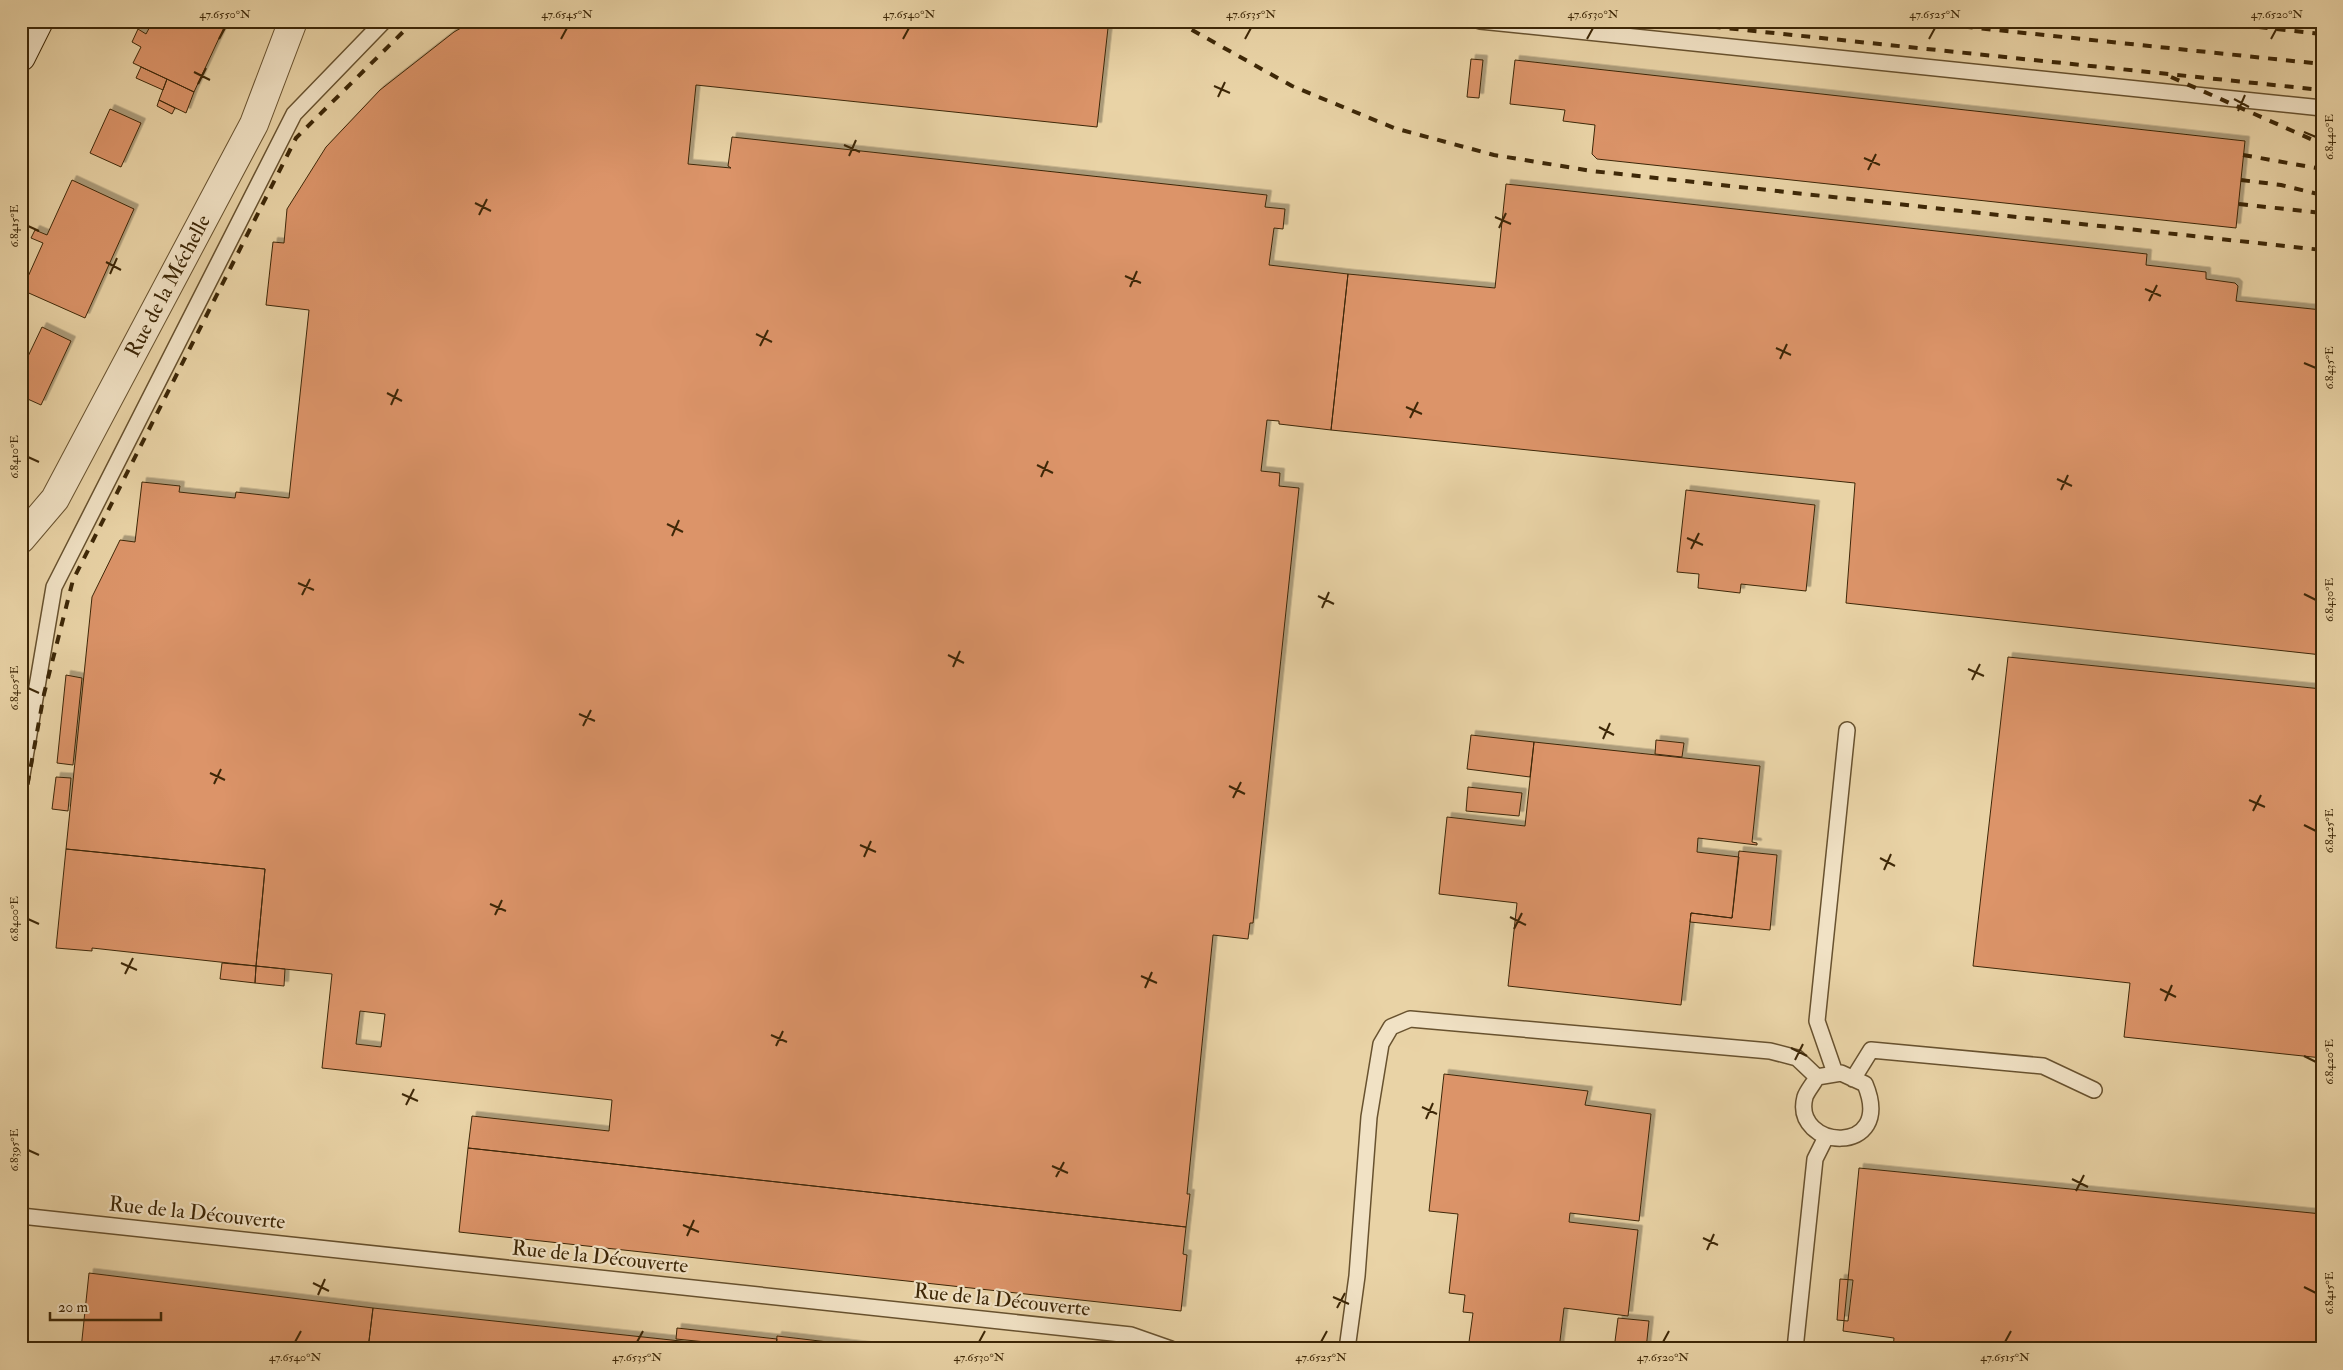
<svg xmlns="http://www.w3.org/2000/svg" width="2343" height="1370" viewBox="0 0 2343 1370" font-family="'IM FELL Double Pica',serif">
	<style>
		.building { fill: #dc9469; stroke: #3d2707; fill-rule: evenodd; filter: url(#shadow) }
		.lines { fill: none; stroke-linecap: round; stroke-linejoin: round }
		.service-casing { stroke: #68522f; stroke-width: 18 }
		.minor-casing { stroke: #68522f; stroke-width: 30 }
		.secondary-casing { stroke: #3d2707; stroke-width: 30 }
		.service { stroke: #f1e2c5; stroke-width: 15 }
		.minor { stroke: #f1e2c5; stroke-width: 28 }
		.secondary { stroke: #f1e2c5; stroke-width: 28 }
		.rail { stroke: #3d2707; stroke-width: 4; stroke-dasharray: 9 9; stroke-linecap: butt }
		.ticks { fill: none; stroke: #3d2707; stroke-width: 2 }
		.labels { text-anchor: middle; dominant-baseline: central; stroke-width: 4.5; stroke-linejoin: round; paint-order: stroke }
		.street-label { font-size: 21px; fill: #3d2707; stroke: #f1e2c5 }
		.neatline { fill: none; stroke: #3d2707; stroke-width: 2 }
		.ticks-label { font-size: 12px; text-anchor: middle; fill: #3d2707 }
	</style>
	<defs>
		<filter id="shadow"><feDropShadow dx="4.5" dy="-4.5" stdDeviation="0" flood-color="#0004"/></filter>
	</defs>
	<rect width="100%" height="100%" fill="#e9d3a6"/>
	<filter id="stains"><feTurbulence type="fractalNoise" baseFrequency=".004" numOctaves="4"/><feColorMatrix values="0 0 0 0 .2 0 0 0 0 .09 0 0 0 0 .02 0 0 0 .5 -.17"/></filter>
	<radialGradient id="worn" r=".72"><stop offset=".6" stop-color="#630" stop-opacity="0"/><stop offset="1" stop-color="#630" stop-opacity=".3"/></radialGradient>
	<!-- building -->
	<path class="building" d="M153,21h74l-33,71 -61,-29 8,-16 -9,-5 6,-13 8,5z
		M473,21h571l64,7 -11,99 -401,-42 -8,79 43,4 -3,-2 4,-29 535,58 -2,12 20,2 -2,20 -9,-1 -5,37 79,9 -17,156 -52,-6v-3l-12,-1 -6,51 19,2 -1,13 20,2 -46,435h-3l-2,16 -35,-4 -26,259h3l-4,33 -718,-79 4,-32 137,15 3,-31 -290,-32 10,-94 -76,-8 9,-97 -199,-20 26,-252 28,-57 15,2 7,-60 38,4 -1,6 56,6 1,-6 53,6 20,-188 -43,-5 7,-63 11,1 3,-34 39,-62 54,-57 74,-58zM360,1011l25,3 -4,33 -25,-3z
		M1471,59l12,1 -4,38 -12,-1z
		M1515,60l730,81 -9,87 -639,-69 -5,-5 3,-29 -32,-4 2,-11 -55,-6z
		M141,67l26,12 -4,11 -27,-12z
		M167,79l27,13 -8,21 -27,-13z
		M159,100l16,8 -3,6 -15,-8z
		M110,109l31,14 -20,44 -31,-14z
		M72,180l62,29 -49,109 -63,-28 21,-47 -12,-5 4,-8 12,5z
		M1506,184l641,70 -1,11 60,7v7l29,4 3,3 -2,15 86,9v345l-476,-52 9,-120 -524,-53 17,-156 147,14z
		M42,327l29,14 -30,64 -20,-9v-25z
		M1686,490l129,15 -9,86 -65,-7 -1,9 -42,-5 1,-14 -22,-2z
		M2008,657l314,32v369l-198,-21 6,-54 -157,-17z
		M66,675l16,3 -9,87 -16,-2z
		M1471,735l63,7 -4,35 -63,-8z
		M1656,740l28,3 -2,14 -27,-3z
		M1534,742l226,24 -8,76 5,1v2l-59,-7 -1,14 42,5 -7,61 -41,-5 -10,92 -173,-19 9,-83 -78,-9 8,-77 78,9z
		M56,777l15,1 -3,33 -16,-2z
		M1468,787l54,6 -3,23 -53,-5z
		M66,849l199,20 -9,97 -164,-18v3l-36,-3z
		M1739,851l38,4 -7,75 -80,-8 1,-9 41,5z
		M222,963l34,3 -1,17 -35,-4z
		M256,966l29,3 -1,17 -29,-3z
		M1444,1074l144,17 -3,14 66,9 -12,107 -69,-8 -1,9 69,8 -10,86 -64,-8 -5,41h-91l5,-36 -10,-1 2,-17 -16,-2 9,-79 -29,-3z
		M468,1148l718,79 -3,27 4,1 -6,56 -722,-79z
		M1859,1168l463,46v135h-429l1,-11 -51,-7z
		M89,1273l284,35 -5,41h-287z
		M1840,1279l13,1 -5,41 -11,-1z
		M373,1308l382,41h-387z
		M1618,1318l31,3 -3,28h-32z
		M677,1328l100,11 -1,10 -100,-10z
		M777,1336l94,11 -1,2h-94z"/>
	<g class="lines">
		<defs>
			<path id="service" d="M1480,21l842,87
				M21,781l33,-194 240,-473 90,-93
				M1835,1073l-18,-52 30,-291
				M1841,1073l24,11c31,74 -74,66 -60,13 2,-6 9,-14 12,-20z
				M1853,1079l18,-29 172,16 51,24
				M21,1216l1110,119 40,14
				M1347,1349l10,-73 12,-159 12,-73 10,-17 19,-8 360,32 27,7 20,19
				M1795,1349l20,-190 11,-22"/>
			<path id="minor" d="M21,539l34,-40 199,-375 39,-103"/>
			<path id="secondary" d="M21,57l18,-36"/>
		</defs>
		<!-- service casing -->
		<use href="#service" class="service-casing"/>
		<!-- minor casing -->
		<use href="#minor" class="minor-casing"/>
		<!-- secondary casing -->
		<use href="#secondary" class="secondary-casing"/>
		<!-- service -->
		<use href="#service" class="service"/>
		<!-- minor -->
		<use href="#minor" class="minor"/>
		<!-- secondary -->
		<use href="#secondary" class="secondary"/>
		<!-- rail -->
		<path class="rail" d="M1176,21l116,65 102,42 100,27 98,16 730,79
			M1658,21l664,69
			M1910,21l412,43
			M2205,21l117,13
			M2171,77l151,67
			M2243,155l79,14
			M2241,180l40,5 41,10
			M2239,204l83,9
			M21,820l23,-126 29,-114 223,-442 118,-117"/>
	</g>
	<!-- ticks -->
	<path class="ticks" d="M219,39l6,-11M561,39l6,-11M903,39l6,-11M1245,39l6,-11M1587,39l6,-11M1929,39l6,-11M2271,39l6,-11M194,72l16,8M198,84l8,-16M1214,86l16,7M1218,97l7,-15M2234,99l15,8M2238,111l7,-16M2304,132l12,5M844,145l16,7M849,156l7,-16M1864,158l16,7M1868,170l8,-16M475,203l16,8M479,215l8,-16M1495,217l16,7M28,226l11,5M1499,228l7,-15M106,262l15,8M110,274l7,-16M1125,276l16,7M1130,287l7,-16M2145,289l16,7M2149,301l8,-16M756,334l16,8M760,346l8,-16M1776,348l15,7M1780,359l7,-15M2304,363l12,5M387,393l15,8M391,405l7,-16M1406,407l16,7M1410,418l8,-16M28,457l11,5M1037,465l16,8M1041,477l7,-16M2057,479l15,7M2061,490l7,-15M667,524l16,8M672,536l7,-16M1687,538l16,7M1691,549l8,-16M298,583l16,7M2304,594l12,6M302,595l8,-16M1318,596l16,8M1322,608l7,-16M948,655l16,8M953,667l7,-16M1968,669l16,7M1972,680l8,-16M28,688l11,5M579,714l16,7M583,726l8,-16M1599,727l15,8M1603,739l7,-16M210,773l15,7M214,784l7,-15M1229,786l16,8M1233,798l8,-16M2249,800l16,7M2253,811l8,-16M2304,825l12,6M860,845l16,7M864,857l7,-16M1880,858l15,8M1884,870l7,-16M490,904l16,7M495,915l7,-15M1510,917l16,8M28,919l11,5M1514,929l8,-16M121,963l16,7M125,974l8,-16M1141,976l16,7M1145,988l7,-16M2160,989l16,8M2165,1001l7,-16M771,1035l16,7M776,1046l7,-15M1791,1048l16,8M2304,1056l12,6M1795,1060l8,-16M402,1094l16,7M406,1105l8,-16M1422,1107l15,7M1426,1119l7,-16M28,1150l11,5M1052,1166l16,7M1056,1177l8,-15M2072,1179l16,8M2076,1191l8,-16M683,1225l16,7M687,1236l7,-16M1703,1238l15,7M1707,1250l7,-16M313,1283l16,8M2304,1287l12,6M318,1295l7,-16M1333,1297l16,7M1337,1308l8,-15M295,1342l6,-11M637,1342l6,-11M979,1342l6,-11M1321,1342l6,-11M1663,1342l6,-11M2005,1342l6,-11"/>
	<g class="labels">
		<!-- street labels -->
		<g class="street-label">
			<text transform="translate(168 286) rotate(-62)">Rue de la Méchelle</text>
			<text transform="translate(197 1213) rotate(6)">Rue de la Découverte</text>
			<text transform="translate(600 1257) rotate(6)">Rue de la Découverte</text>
			<text transform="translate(1002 1300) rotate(6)">Rue de la Découverte</text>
		</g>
	</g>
	<!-- margin -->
	<rect width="2343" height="1370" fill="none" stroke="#e9d3a6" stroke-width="55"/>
	<!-- scale -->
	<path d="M50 1312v8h111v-8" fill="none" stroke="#3d2707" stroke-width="2.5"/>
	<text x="58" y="1312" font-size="15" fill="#3d2707" stroke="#f1e2c5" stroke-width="4" paint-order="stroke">20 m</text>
	<rect x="28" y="28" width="2288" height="1314" class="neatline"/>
	<g class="ticks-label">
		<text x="225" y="18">47.6550°N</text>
		<text x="567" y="18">47.6545°N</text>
		<text x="909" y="18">47.6540°N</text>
		<text x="1251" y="18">47.6535°N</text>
		<text x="1593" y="18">47.6530°N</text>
		<text x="1935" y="18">47.6525°N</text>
		<text x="2277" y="18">47.6520°N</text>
		<text transform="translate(2329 137) rotate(-90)" y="4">6.8440°E</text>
		<text transform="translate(14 226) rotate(-90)" y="4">6.8415°E</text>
		<text transform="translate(2329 368) rotate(-90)" y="4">6.8435°E</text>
		<text transform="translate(14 457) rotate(-90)" y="4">6.8410°E</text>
		<text transform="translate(2329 600) rotate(-90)" y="4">6.8430°E</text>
		<text transform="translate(14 688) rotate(-90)" y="4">6.8405°E</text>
		<text transform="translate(2329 831) rotate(-90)" y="4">6.8425°E</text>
		<text transform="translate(14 919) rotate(-90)" y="4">6.8400°E</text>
		<text transform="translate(2329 1062) rotate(-90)" y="4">6.8420°E</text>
		<text transform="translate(14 1150) rotate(-90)" y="4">6.8395°E</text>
		<text transform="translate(2329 1293) rotate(-90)" y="4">6.8415°E</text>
		<text x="295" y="1361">47.6540°N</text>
		<text x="637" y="1361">47.6535°N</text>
		<text x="979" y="1361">47.6530°N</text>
		<text x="1321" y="1361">47.6525°N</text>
		<text x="1663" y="1361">47.6520°N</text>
		<text x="2005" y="1361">47.6515°N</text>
	</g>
	<rect width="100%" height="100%" filter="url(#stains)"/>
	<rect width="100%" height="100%" fill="url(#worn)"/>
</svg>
